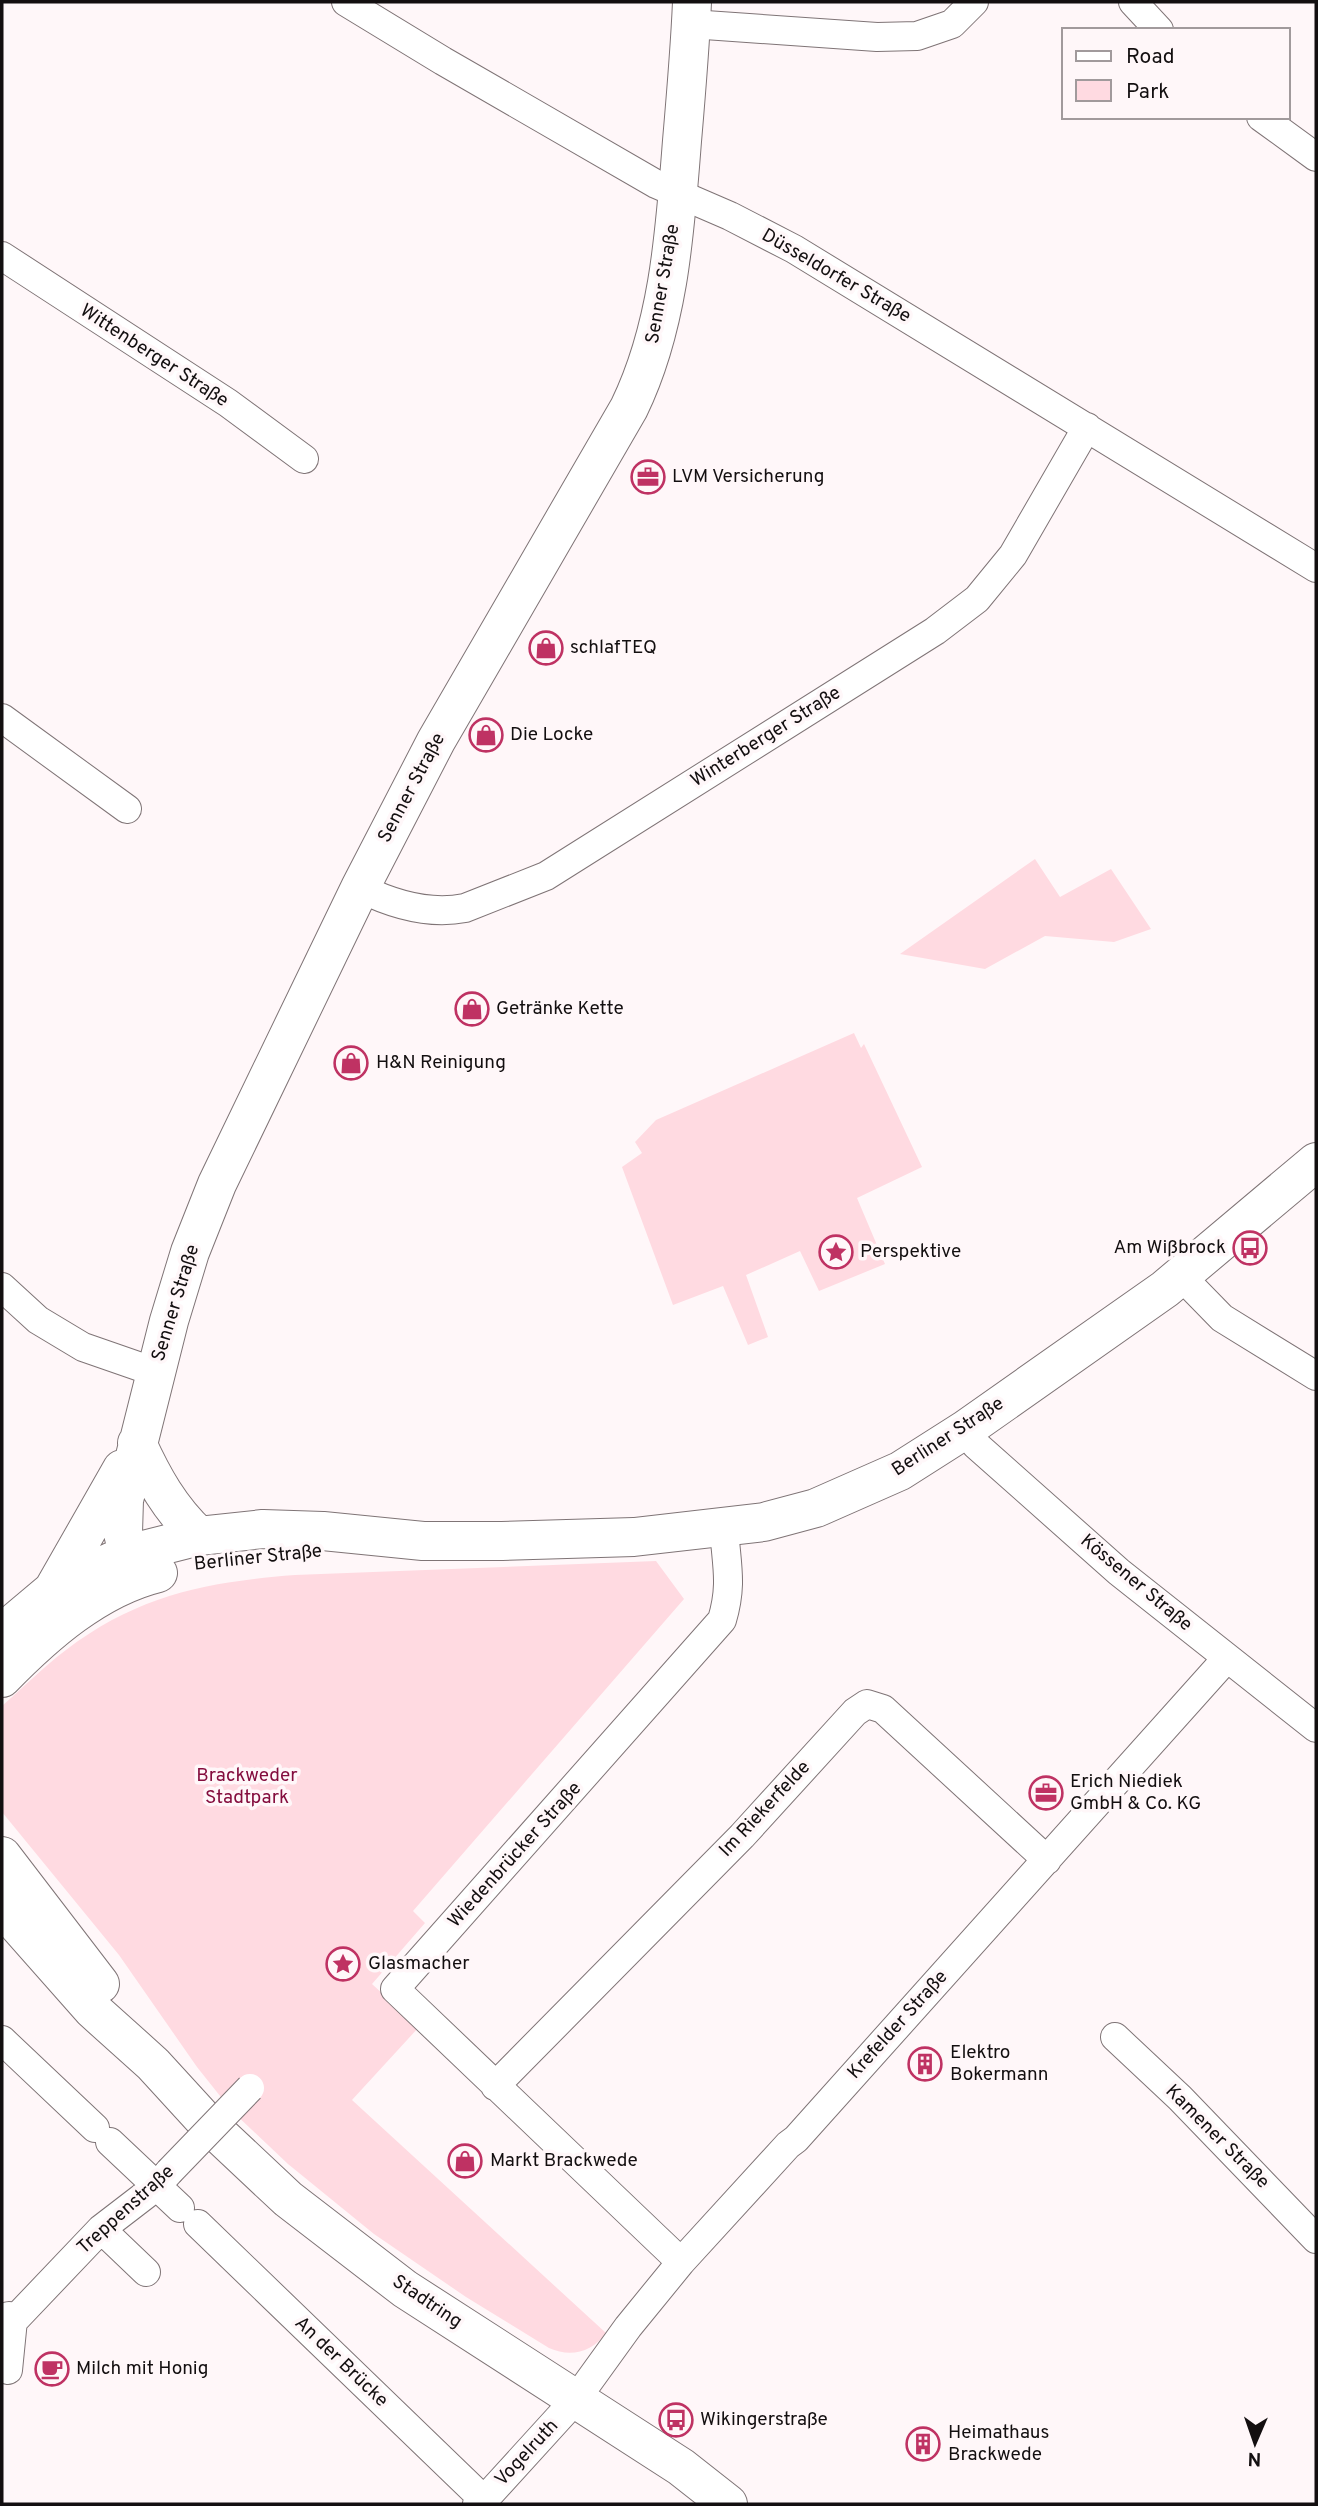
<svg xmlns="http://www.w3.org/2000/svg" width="1318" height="2506" viewBox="0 0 1318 2506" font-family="Overpass,sans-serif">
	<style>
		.green { fill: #ffdae1 }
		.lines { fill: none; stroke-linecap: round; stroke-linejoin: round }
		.street-casing { stroke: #7f7476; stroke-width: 30 }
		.secondary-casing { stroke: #7f7476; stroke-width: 40 }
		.street { stroke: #fff; stroke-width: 28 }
		.secondary { stroke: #fff; stroke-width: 38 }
		.street-bridge-casing { stroke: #7f7476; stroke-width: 30; stroke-linecap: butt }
		.street-bridge { stroke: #fff; stroke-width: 28 }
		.labels { text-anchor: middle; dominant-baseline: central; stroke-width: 7; stroke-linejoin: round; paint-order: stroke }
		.street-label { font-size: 19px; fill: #130f10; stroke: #fff7f9 }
		.poi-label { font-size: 19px; fill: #130f10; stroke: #fff7f9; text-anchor: start }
		.park-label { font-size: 19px; fill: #840d3e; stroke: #fff7f9 }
	</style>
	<rect width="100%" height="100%" fill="#fff7f9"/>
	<!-- green -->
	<path class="green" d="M1035,859l25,38 51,-28 40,60 -37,13 -69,-6 -60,33 -85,-15z
		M854,1033l7,15 3,-4 58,123 -65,31 28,66 -66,27 -19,-40 -54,24 22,62 -20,8 -25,-59 -50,19 -51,-138 20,-14 -7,-11 21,-22z
		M656,1561l28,38 -271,312 12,12 -53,61 47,43 -67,73 254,233c-14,19 -35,25 -57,15l-83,-51 -92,-63 -86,-70 -56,-53 -35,-44 -78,-112 -117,-143v-106c21,-18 41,-39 64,-56 72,-55 141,-68 229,-75z"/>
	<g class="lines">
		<defs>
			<path id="street" d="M346,2l97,59 213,123 74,32 64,33 522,319
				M1133,2l26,28
				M691,24l186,13 40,-1 35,-12 22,-22
				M1261,117l55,40
				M2,256l226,147 76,56
				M2,718l125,91
				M360,888c32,16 69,27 105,20l81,-32 389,-245 42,-32 36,-44 74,-128
				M1181,1276l41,42 94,58
				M2,1287l36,33 45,27 72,25
				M966,1429l10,16 143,127 197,156
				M1115,2037l65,61 136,141
				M2,2040l93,88
				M495,2086l247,-250 113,-124 12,-8 16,5 164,151
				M110,2142l70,66
				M198,2224l286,276
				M101,2229l45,43
				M681,2262l-286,-273 327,-369c11,-37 4,-56 2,-93
				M2,2333l99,-104 56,-43 12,-14
				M8,2370l5,-50 -4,-4
				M477,2504l7,-4 92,-101 52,-72 53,-65 107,-117 8,-6 431,-481"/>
			<path id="secondary" d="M137,1443c16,35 33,66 62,93
				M134,1579l-11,-46 1,-33 45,-179 21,-69 27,-68 143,-296 76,-147 193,-333c40,-82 46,-177 53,-267 4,-46 8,-93 10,-139
				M53,1590l69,-121
				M2,1633l51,-43 36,-18 39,-18 71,-18 64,-7 60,2 100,10h79l132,-4 130,-15 52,-14 84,-37 66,-42 199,-140 151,-127
				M2,1678c43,-44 95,-90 156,-105
				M2,1856l98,128
				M2,1907l91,103 60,54 54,59 81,76 117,90 276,178 47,37"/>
		</defs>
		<!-- street casing -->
		<use href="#street" class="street-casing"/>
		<!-- secondary casing -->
		<use href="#secondary" class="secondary-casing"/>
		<!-- street -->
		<use href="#street" class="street"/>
		<!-- secondary -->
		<use href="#secondary" class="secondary"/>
		<defs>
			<path id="street-bridge" d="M169,2172l81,-84"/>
		</defs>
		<!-- street-bridge casing -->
		<use href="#street-bridge" class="street-bridge-casing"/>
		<!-- street-bridge -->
		<use href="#street-bridge" class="street-bridge"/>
	</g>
	<!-- icons -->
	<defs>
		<symbol id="office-ring" viewBox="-11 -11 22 22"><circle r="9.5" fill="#fff7f9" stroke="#bf3263" stroke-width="1.5"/><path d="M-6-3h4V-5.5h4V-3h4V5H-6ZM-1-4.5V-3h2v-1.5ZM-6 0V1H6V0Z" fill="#bf3263"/></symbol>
		<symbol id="shop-ring" viewBox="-11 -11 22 22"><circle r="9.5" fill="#fff7f9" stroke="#bf3263" stroke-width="1.5"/><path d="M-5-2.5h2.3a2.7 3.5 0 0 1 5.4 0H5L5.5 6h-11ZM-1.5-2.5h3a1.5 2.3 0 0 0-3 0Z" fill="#bf3263"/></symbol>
		<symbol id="bus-ring" viewBox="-11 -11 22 22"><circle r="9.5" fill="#fff7f9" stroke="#bf3263" stroke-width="1.5"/><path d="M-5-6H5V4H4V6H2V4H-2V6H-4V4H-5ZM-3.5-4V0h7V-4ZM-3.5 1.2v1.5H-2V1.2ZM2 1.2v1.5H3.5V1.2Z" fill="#bf3263"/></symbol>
		<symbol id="sight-ring" viewBox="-11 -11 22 22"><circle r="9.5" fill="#fff7f9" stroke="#bf3263" stroke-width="1.5"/><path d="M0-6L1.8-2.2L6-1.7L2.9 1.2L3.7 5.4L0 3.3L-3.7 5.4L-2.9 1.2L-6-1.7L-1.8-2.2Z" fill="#bf3263"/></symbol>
		<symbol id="building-ring" viewBox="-11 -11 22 22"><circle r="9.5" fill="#fff7f9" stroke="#bf3263" stroke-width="1.5"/><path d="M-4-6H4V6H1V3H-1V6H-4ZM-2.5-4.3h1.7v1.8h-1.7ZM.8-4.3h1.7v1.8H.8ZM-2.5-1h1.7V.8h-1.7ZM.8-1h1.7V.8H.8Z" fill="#bf3263"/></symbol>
		<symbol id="cafe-ring" viewBox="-11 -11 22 22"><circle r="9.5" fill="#fff7f9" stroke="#bf3263" stroke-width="1.5"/><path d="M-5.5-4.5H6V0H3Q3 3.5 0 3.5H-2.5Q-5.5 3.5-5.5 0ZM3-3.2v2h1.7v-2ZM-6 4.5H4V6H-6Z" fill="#bf3263"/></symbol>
	</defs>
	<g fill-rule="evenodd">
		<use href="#office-ring" x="629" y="458" width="38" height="38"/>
		<use href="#shop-ring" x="527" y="629" width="38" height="38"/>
		<use href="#shop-ring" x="467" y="716" width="38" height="38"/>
		<use href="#shop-ring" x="453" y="990" width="38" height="38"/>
		<use href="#shop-ring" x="332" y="1044" width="38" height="38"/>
		<use href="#bus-ring" x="1231" y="1229" width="38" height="38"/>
		<use href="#sight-ring" x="817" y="1233" width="38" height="38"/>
		<use href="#office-ring" x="1027" y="1774" width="38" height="38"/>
		<use href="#sight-ring" x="324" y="1945" width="38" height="38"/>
		<use href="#building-ring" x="906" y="2045" width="38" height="38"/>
		<use href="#shop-ring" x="446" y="2142" width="38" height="38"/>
		<use href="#cafe-ring" x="33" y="2350" width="38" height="38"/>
		<use href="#bus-ring" x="657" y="2401" width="38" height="38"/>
		<use href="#building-ring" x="904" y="2425" width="38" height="38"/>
	</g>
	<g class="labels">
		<!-- street labels -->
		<g class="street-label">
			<text transform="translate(836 276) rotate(30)">Düsseldorfer Straße</text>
			<text transform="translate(663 284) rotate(-80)">Senner Straße</text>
			<text transform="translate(154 356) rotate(33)">Wittenberger Straße</text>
			<text transform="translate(766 737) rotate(-32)">Winterberger Straße</text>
			<text transform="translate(412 788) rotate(-62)">Senner Straße</text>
			<text transform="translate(176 1303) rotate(-73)">Senner Straße</text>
			<text transform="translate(948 1437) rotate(-33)">Berliner Straße</text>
			<text transform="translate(258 1558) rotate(-6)">Berliner Straße</text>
			<text transform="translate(1136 1583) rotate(40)">Kössener Straße</text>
			<text transform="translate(765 1809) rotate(-47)">Im Riekerfelde</text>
			<text transform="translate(515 1855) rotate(-48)">Wiedenbrücker Straße</text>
			<text transform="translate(898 2025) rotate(-48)">Krefelder Straße</text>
			<text transform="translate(1217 2137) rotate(45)">Kamener Straße</text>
			<text transform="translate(126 2210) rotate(-42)">Treppenstraße</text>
			<text transform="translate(427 2302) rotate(34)">Stadtring</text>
			<text transform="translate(341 2362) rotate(44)">An der Brücke</text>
			<text transform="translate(527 2453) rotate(-47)">Vogelruth</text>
		</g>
		<!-- poi labels -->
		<g class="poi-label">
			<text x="672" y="477">LVM Versicherung</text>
			<text x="570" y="648">schlafTEQ</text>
			<text x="510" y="735">Die Locke</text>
			<text x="496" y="1009">Getränke Kette</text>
			<text x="376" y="1063">H&amp;N Reinigung</text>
			<text x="1226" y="1248" text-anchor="end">Am Wißbrock</text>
			<text x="860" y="1252">Perspektive</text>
			<text x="1070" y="1782">Erich Niediek<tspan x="1070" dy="22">GmbH &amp; Co. KG</tspan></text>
			<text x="368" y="1964">Glasmacher</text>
			<text x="950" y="2053">Elektro<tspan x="950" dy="22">Bokermann</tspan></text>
			<text x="490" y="2161">Markt Brackwede</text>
			<text x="76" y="2369">Milch mit Honig</text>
			<text x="700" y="2420">Wikingerstraße</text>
			<text x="948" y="2433">Heimathaus<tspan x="948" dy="22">Brackwede</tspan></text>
		</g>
		<!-- park labels -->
		<g class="park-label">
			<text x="247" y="1776">Brackweder<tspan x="247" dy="22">Stadtpark</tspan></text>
		</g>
	</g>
	<!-- border -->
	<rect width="1318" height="2506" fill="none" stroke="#130f10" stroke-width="7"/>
	<!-- legend -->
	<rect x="1062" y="28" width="228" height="91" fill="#fff7f9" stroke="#a19a9c" stroke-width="2"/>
	<rect x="1076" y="51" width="35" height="10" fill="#ffffff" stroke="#a19a9c" stroke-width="2"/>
	<text x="1126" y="63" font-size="21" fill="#130f10">Road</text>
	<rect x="1076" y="80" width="35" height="21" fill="#ffdae1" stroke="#a19a9c" stroke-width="2"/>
	<text x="1126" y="98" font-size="21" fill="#130f10">Park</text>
	<!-- north arrow -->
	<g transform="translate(1255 2443) rotate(182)" stroke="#fff7f9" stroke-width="5" paint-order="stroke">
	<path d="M0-5L12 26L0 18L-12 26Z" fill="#130f10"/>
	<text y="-10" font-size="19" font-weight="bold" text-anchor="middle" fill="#130f10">N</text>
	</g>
</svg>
